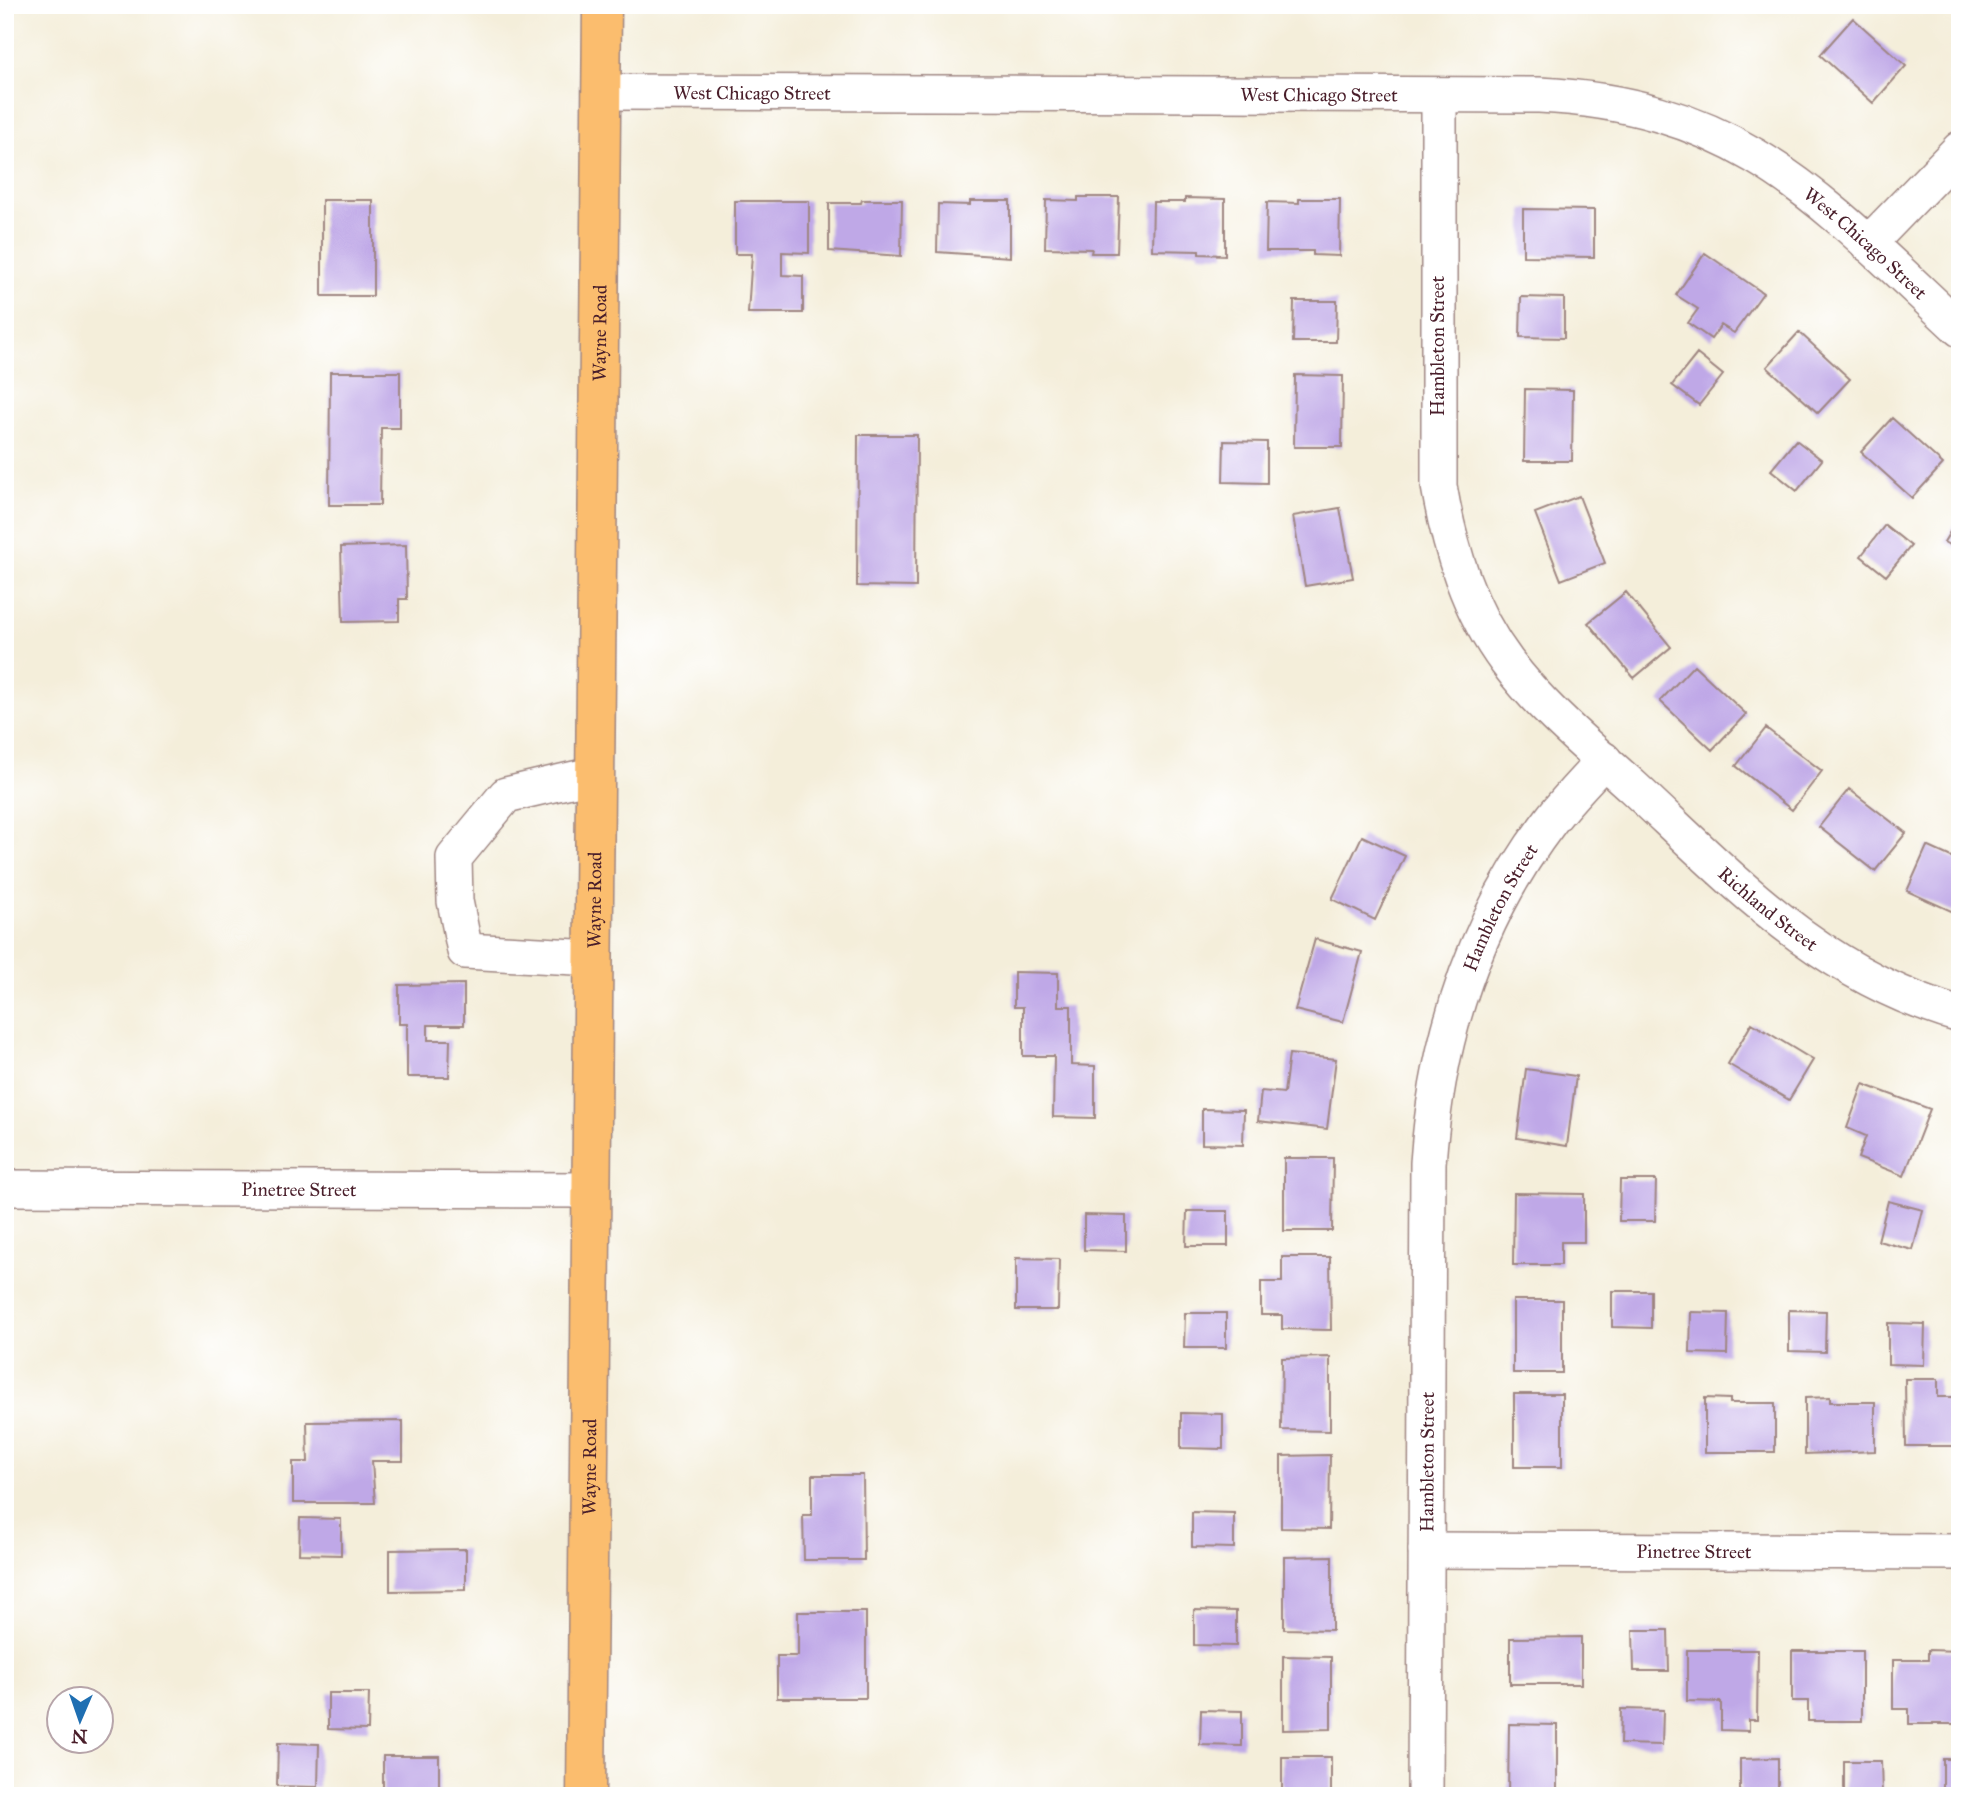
<svg xmlns="http://www.w3.org/2000/svg" width="1965" height="1801" viewBox="0 0 1965 1801" font-family="'IM FELL Great Primer',serif">
	<style>
		.building { fill: #bfa8e7 }
		.lines { fill: none; stroke-linecap: round; stroke-linejoin: round }
		.minor-casing { stroke: #9f8682; stroke-width: 38 }
		.major-casing { stroke: #9f8682; stroke-width: 41 }
		.minor { stroke: #fff; stroke-width: 35 }
		.major { stroke: #fbbd6e; stroke-width: 38 }
		.labels { text-anchor: middle; dominant-baseline: central; stroke-width: 6; stroke-linejoin: round; paint-order: stroke }
		.street-label { font-size: 19px; fill: #4a1f2b; stroke: #fff }
	</style>
	<rect width="100%" height="100%" fill="#fff"/>
	<filter id="ink" filterUnits="userSpaceOnUse"><feTurbulence type="fractalNoise" baseFrequency=".0143" numOctaves="2"/><feDisplacementMap in="SourceGraphic" scale="14" xChannelSelector="R" yChannelSelector="G"/><feConvolveMatrix kernelMatrix="1 2 1 2 8 2 1 2 1" color-interpolation-filters="sRGB"/></filter>
	<filter id="wash" filterUnits="userSpaceOnUse"><feTurbulence type="fractalNoise" baseFrequency=".00686" numOctaves="4" result="noise"/><feDisplacementMap in="SourceGraphic" scale="28" xChannelSelector="R" yChannelSelector="G"/><feGaussianBlur stdDeviation="1.57" result="paint"/><feColorMatrix in="noise" values="0 0 0 0 0 0 0 0 0 0 0 0 0 0 0 0 0 1.4 0 .05"/><feComposite in="paint" operator="in"/></filter>
	<g filter="url(#wash)">
		<rect width="100%" height="100%" fill="#f4eeda"/>
		<g id="blocks">
			<!-- building -->
			<path class="building" d="M1853,18l53,48 -33,37 -53,-48z
				M1078,197h41l-2,56h-26l1,-4 -47,-1 1,-48 32,1z
				M1185,198l40,1v56l-26,-1v-3l-47,-1 1,-48h32z
				M1299,199h41l-1,57 -26,-1v-4h-47l1,-49 32,1z
				M322,200h51v96h-51z
				M862,200h40l-1,56 -72,-5v-48h32z
				M735,201h74v52l-27,-1v23l21,1v37h-55l4,-59h-17z
				M970,201h40v56l-73,-5 1,-48 32,1z
				M1523,209l71,1v47l-71,-1z
				M1705,253l58,40 -29,40 -13,-8 -10,14 -23,-16 10,-14 -22,-14z
				M1521,297l43,1v40l-44,-1z
				M1294,301h43l-1,41h-43z
				M1799,332l51,47 -32,34 -51,-46z
				M1697,354l26,21 -24,30 -27,-20z
				M330,372h70v56h-19l-1,77h-51z
				M1295,375l48,1 -1,71h-48z
				M1525,389l48,1 -1,71h-48z
				M1892,418l51,46 -31,34 -51,-46z
				M858,435h59l-1,152 -59,-1z
				M1796,440l26,20 -25,31 -26,-21z
				M1224,441l43,1v41l-44,-1z
				M1579,496l26,67 -44,17 -26,-67z
				M1340,508l13,70 -48,8 -12,-70z
				M1960,515v36l-16,-9z
				M1885,525l26,21 -25,30 -25,-20z
				M406,545l1,54h-8v22l-56,1 -2,-75z
				M1626,592l45,55 -37,31 -46,-55z
				M1694,665l52,49 -34,36 -52,-49z
				M1766,728l56,43 -30,39 -56,-44z
				M1849,789l57,44 -31,38 -56,-44z
				M1362,836l43,20 -30,64 -43,-21z
				M1927,846l33,15v54l-53,-24z
				M1315,939l47,13 -19,70 -48,-12z
				M1014,972l44,1v33h13v59l24,1v52l-42,-1 1,-61h-31v-49h-9z
				M464,984v41h-36v15h22l-1,37h-42v-53h-8v-39z
				M1752,1023l61,37 -24,40 -61,-36z
				M1289,1054l47,5 -9,70 -69,-8 3,-30 23,2z
				M1526,1069l50,7 -9,70 -50,-8z
				M1863,1084l67,25 -26,67 -46,-18 8,-22 -19,-8z
				M1202,1109l42,1 -1,35 -41,-1z
				M1284,1158h49l-1,73h-48z
				M1620,1180h36l-1,41h-36z
				M1514,1193l70,1v48h-23v23h-48z
				M1888,1201l35,9 -10,40 -35,-9z
				M1187,1211h41v35h-42z
				M1084,1215l42,1v35l-42,-1z
				M1282,1257h48l1,73 -49,-1v-14h-21v-33h21z
				M1016,1258l43,1 -1,51h-42z
				M1612,1291h39v37l-39,-1z
				M1513,1300h49v73h-49z
				M1789,1310l37,1 -1,41 -36,-1z
				M1691,1312l37,1 -1,41 -37,-1z
				M1185,1313h41v35h-42z
				M1888,1323l37,1 -1,41 -36,-1z
				M1330,1357v74l-49,-1 1,-72z
				M1905,1379h33v18h22v49h-54z
				M1514,1394h48v73h-48z
				M1830,1397v5h45v49l-70,3v-56z
				M1705,1398l25,1v4h45v49h-70z
				M1181,1413l42,1v35l-42,-1z
				M403,1421v40h-31l3,42h-82v-41h15l-1,-40z
				M1330,1455l-1,74 -48,-1v-72z
				M812,1475h51l1,85h-60l-1,-45h9z
				M1192,1512l42,1v35l-42,-1z
				M300,1518l41,1v36l-42,-1z
				M466,1549v41l-76,1v-41z
				M1332,1556v74l-48,-1v-72z
				M1194,1610l42,1v35l-42,-1z
				M798,1612h68v86h-89v-42h21z
				M1633,1630h35l1,41h-35z
				M1581,1637v47h-71v-46z
				M1687,1650h71l-1,70h-8v11l-28,-1v-28l-34,-1z
				M1928,1650l32,1v73h-51v-15h-16v-49h35z
				M1792,1651h70v70h-54v-20h-16z
				M1283,1656l48,1v72l-48,1z
				M328,1693h41l-1,37 -40,-1z
				M1621,1709l42,1 -1,35 -42,-1z
				M1201,1710l41,1v35l-42,-1z
				M1509,1724l48,1v71h-49z
				M278,1743l41,1 -1,43 -41,-1z
				M383,1756h56v40h-56z
				M1282,1757h49v39h-49z
				M1778,1758v38h-38v-37z
				M1943,1759h17v37h-17z
				M1844,1761h37l1,35h-38z"/>
		</g>
	</g>
	<g filter="url(#ink)">
		<use href="#blocks" fill-opacity="0" stroke="#9f8682" stroke-width="2"/>
		<g class="lines">
			<defs>
				<g id="minor">
					<path id="s1" d="M603,92l936,3c202,10 282,105 421,234"/>
					<path id="s2" d="M1439,96v390c11,63 29,124 68,176 36,48 83,86 127,126 102,95 187,187 326,227"/>
					<path d="M1868,244l92,-95"/>
					<path d="M594,958l-129,-7 -10,-50 -1,-43 52,-63 90,-21"/>
					<path id="s3" d="M5,1188l587,2"/>
					<path id="s4" d="M1426,1550l534,2"/>
					<path id="s5" d="M1425,1796l3,-633c9,-125 46,-242 123,-343 16,-21 35,-40 53,-60"/>
				</g>
				<g id="major">
					<path id="s6" d="M586,1796l16,-1791"/>
				</g>
			</defs>
			<!-- minor casing -->
			<use href="#minor" class="minor-casing"/>
			<!-- major casing -->
			<use href="#major" class="major-casing"/>
			<!-- minor -->
			<use href="#minor" class="minor"/>
			<!-- major -->
			<use href="#major" class="major"/>
		</g>
	</g>
	<g class="labels">
		<!-- street labels -->
		<g class="street-label">
			<text stroke="none"><textPath href="#s1" startOffset="149">West Chicago Street</textPath></text>
			<text stroke="none"><textPath href="#s1" startOffset="716">West Chicago Street</textPath></text>
			<text stroke="none"><textPath href="#s1" startOffset="1304">West Chicago Street</textPath></text>
			<text stroke="none"><textPath href="#s6" startOffset="1463">Wayne Road</textPath></text>
			<text transform="translate(1437 346) rotate(-90)">Hambleton Street</text>
			<text stroke="none"><textPath href="#s6" startOffset="896">Wayne Road</textPath></text>
			<text stroke="none"><textPath href="#s2" startOffset="940">Richland Street</textPath></text>
			<text stroke="none"><textPath href="#s5" startOffset="901">Hambleton Street</textPath></text>
			<text stroke="none"><textPath href="#s3" startOffset="294">Pinetree Street</textPath></text>
			<text stroke="none"><textPath href="#s5" startOffset="334">Hambleton Street</textPath></text>
			<text stroke="none"><textPath href="#s6" startOffset="329">Wayne Road</textPath></text>
			<text stroke="none"><textPath href="#s4" startOffset="268">Pinetree Street</textPath></text>
		</g>
	</g>
	<!-- margin -->
	<rect width="1965" height="1801" fill="none" stroke="#fff" stroke-width="28"/>
	<!-- north arrow -->
	<g transform="translate(80 1720) rotate(182)"><circle r="33" fill="#ffffff" stroke="#b7a5aa" stroke-width="2"/>
	<path d="M0-5L12 26L0 18L-12 26Z" fill="#1f6fb2"/>
	<text y="-10" font-size="19" font-weight="bold" text-anchor="middle" fill="#4a1f2b">N</text>
	</g>
</svg>
